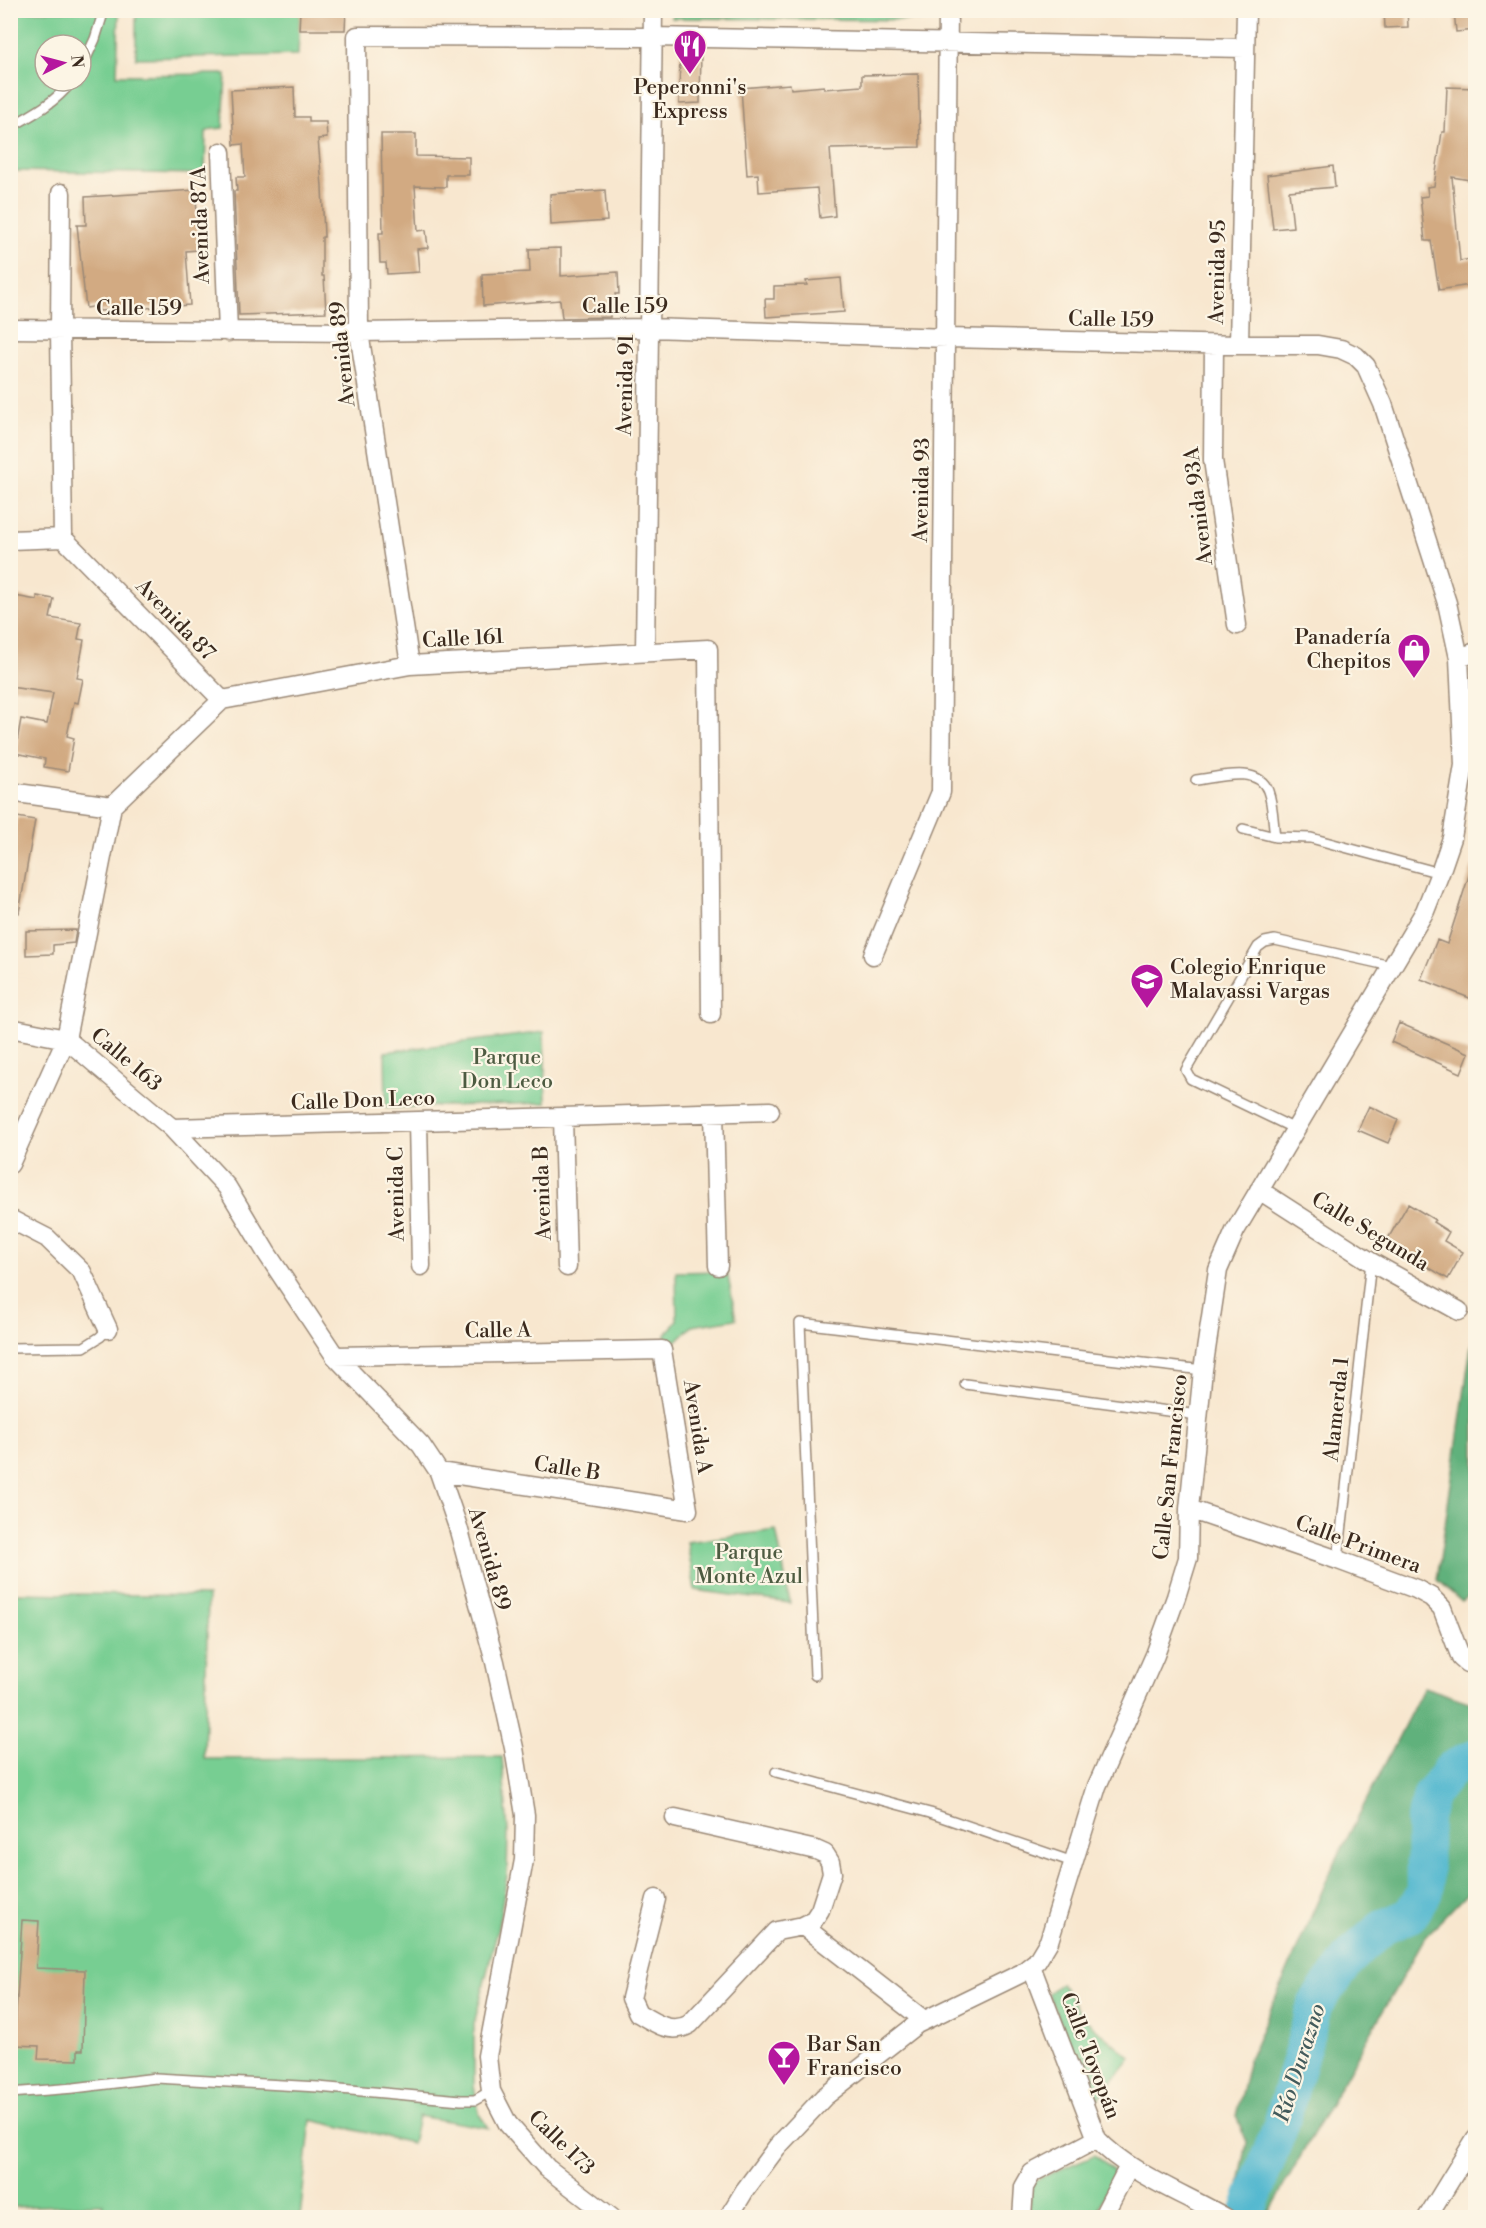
<svg xmlns="http://www.w3.org/2000/svg" width="1486" height="2228" viewBox="0 0 1486 2228" font-family="'Libre Bodoni',serif">
	<style>
		.green { fill: #77ce92; stroke: #597c58; stroke-width: 1.5; fill-rule: evenodd }
		.forest { fill: #61b17c; stroke: #4e6e4d; stroke-width: 1.5 }
		.lines { fill: none; stroke-linecap: round; stroke-linejoin: round }
		.river { stroke: #51b7cf; stroke-width: 36 }
		.building { fill: #d2aa82 }
		.service-casing { stroke: #9a8876; stroke-width: 12 }
		.minor-casing { stroke: #9a8876; stroke-width: 21 }
		.service { stroke: #fff; stroke-width: 9 }
		.minor { stroke: #fff; stroke-width: 18 }
		.labels { text-anchor: middle; dominant-baseline: central; stroke-width: 4.5; stroke-linejoin: round; paint-order: stroke }
		.poi-label { font-size: 21px; fill: #3b2a1e; stroke: #fcf5e5; text-anchor: start }
		.street-label { font-size: 21px; fill: #3b2a1e; stroke: #fcf5e5 }
		.park-label { font-size: 21px; fill: #4d5b41; stroke: #fcf5e5 }
		.water-label { font-size: 22px; font-style: italic; fill: #435b5c; stroke: #fcf5e5 }
	</style>
	<rect width="100%" height="100%" fill="#fcf5e5"/>
	<filter id="ink" filterUnits="userSpaceOnUse"><feTurbulence type="fractalNoise" baseFrequency=".0167" numOctaves="2"/><feDisplacementMap in="SourceGraphic" scale="12" xChannelSelector="R" yChannelSelector="G"/><feConvolveMatrix kernelMatrix="1 2 1 2 8 2 1 2 1" color-interpolation-filters="sRGB"/></filter>
	<filter id="wash" filterUnits="userSpaceOnUse"><feTurbulence type="fractalNoise" baseFrequency=".008" numOctaves="4" result="noise"/><feDisplacementMap in="SourceGraphic" scale="24" xChannelSelector="R" yChannelSelector="G"/><feGaussianBlur stdDeviation="1.35" result="paint"/><feColorMatrix in="noise" values="0 0 0 0 0 0 0 0 0 0 0 0 0 0 0 0 0 1.4 0 .05"/><feComposite in="paint" operator="in"/></filter>
	<g filter="url(#wash)">
		<rect width="100%" height="100%" fill="#f8e7cf"/>
		<!-- green -->
		<path class="green" d="M672,10h256l-1,10 -255,-2z
			M11,11h108l-2,64 109,-1 -3,54 -11,1 -6,3 -1,42 -194,-3zM45,45h36v36h-36z
			M136,11h164l-2,44 -162,3z
			M544,1032l2,71 -160,5 -1,-56z
			M727,1271l9,48 -44,7 -20,19 -7,-9 12,-16 -1,-48z
			M776,1530l14,73 -95,-13 -8,-48z
			M10,1593l198,3 -4,163 298,-2 6,74 -1,45 -10,56 -23,92v62l5,27 9,15 -70,-12 -6,27 -101,-23 -11,97 -201,1 4,-14 -92,3z
			M1061,1983l21,34 49,41 -37,45 -46,-110z
			M1094,2155l21,17 -20,45 -67,1 5,-37z"/>
		<!-- forest -->
		<path class="forest" d="M1475,1331v261l-13,10 -25,-22 34,-234z
			M1424,1687l51,17v181l-50,52 -159,280 -37,1 7,-17 11,-59 -11,-26 13,-57 84,-193z"/>
		<g class="lines">
			<!-- river -->
			<path class="river" d="M1245,2218l36,-93 34,-121 40,-52 28,-25 28,-12 14,-24 -1,-73 7,-23 20,-26 25,-13"/>
		</g>
		<g id="blocks">
			<!-- building -->
			<path class="building" d="M300,10h46l-1,20h-46z
				M1384,10h23l1,17 -23,1z
				M1454,10h22v20l-20,2z
				M680,49h21l-1,54 -21,1z
				M918,74l2,73 -90,2 5,67 -15,2 -3,-30 -58,4 -1,-18 -11,1 -6,-87 49,-4 1,5 33,-3v3l38,-3v-11z
				M294,87l1,30h14v5h17l1,16 -9,1 4,47 2,51h-2v39h2l2,36 -87,3 -5,-124h3l-1,-14h9l-2,-33 -9,1 -3,-55z
				M1447,87l29,1v93l-24,-4 8,84 16,-3v26l-37,6 -8,-49h-6l-5,-44 8,-1 -1,-9 7,-1 8,-54h3z
				M381,134h35v22l53,1v18h-23v12l-31,-1 3,45 8,-1 2,18 -11,1 2,23 -32,2 -1,-11h-6l-1,-30h4z
				M1333,166l2,21 -46,4 4,36 -20,2 -6,-54z
				M196,190l2,60 -12,1 4,54 -91,6 -1,-5 -12,2 -9,-83h9l-1,-28z
				M605,190l2,31 -56,4 -1,-31z
				M561,248v28l57,-4 1,22h-4l2,14 -7,1v8l-48,1 -2,-18 -77,6 -1,-32 48,-2 -1,-23z
				M841,278l3,34 -78,5 -1,-18h9v-13l33,-1 -1,-4z
				M15,596l22,4v-4l17,3 -4,19 31,5 -3,16 6,1 -7,38 6,1 -5,24 -4,-1 -7,34 7,2 -6,33 -24,-4 1,-8 -30,-6 6,-34 26,5 6,-31 -43,-6v-68z
				M17,817l18,3 -16,93 -9,-1v-86l5,1z
				M1472,866l4,1v123l-4,9 -51,-20 16,-39 10,4z
				M76,930l-2,13 -21,2v9l-27,1v-24z
				M1399,1023l70,30 -8,20 -70,-31z
				M1369,1106l29,14 -10,23 -30,-13z
				M1408,1204l27,16 -2,2 16,10 -5,9 19,11 -15,27 -62,-37z
				M22,1920l17,1 -3,47 49,2 -2,80h-5v10l-40,-1 1,-13 -25,-1z"/>
		</g>
	</g>
	<g filter="url(#ink)">
		<use href="#blocks" fill-opacity="0" stroke="#9a8876" stroke-width="1.5"/>
		<g class="lines">
			<defs>
				<path id="service" d="M81,69l14,-30 9,-29
					M10,127c24,-13 46,-25 62,-46
					M1196,780c21,-2 62,-16 72,11 5,13 5,32 7,46l36,1 129,35
					M1243,829l32,8
					M1295,1129l-104,-50 -5,-9 72,-123 7,-5 10,-2 116,26
					M10,1348l74,-1 16,-10 8,-8
					M965,1384l233,31
					M1338,1560l33,-298
					M815,1675l-15,-352 403,47
					M776,1772l154,41 143,49
					M10,2093l64,-5 82,-10 162,9 143,13h14l16,-9"/>
				<path id="minor" d="M221,152l7,180
					M61,193l-1,138 3,207 159,162
					M10,329l349,3 291,-4 297,10 292,7h79l23,4 15,7 10,10 17,38 64,199 12,55
					M1214,345l-1,115 24,165
					M1239,345l7,-335
					M10,540l53,-2
					M645,652l8,-642
					M410,665l-51,-333 -2,-296 295,1 593,11
					M222,700l188,-35 298,-16 3,365
					M10,792l102,14
					M873,955l68,-163 7,-782
					M10,1028l56,11 106,89 55,59 39,65 69,104 86,89 18,27 19,55 37,135 19,86 11,67 -1,45 -37,196 4,35 17,33 39,44 65,50
					M714,1113l4,153
					M563,1117l4,150
					M418,1122l3,144
					M172,1128l598,-17
					M10,1164l56,-125 46,-233 110,-106
					M1259,1190l112,72 88,49
					M10,1219l37,19 35,34 26,57
					M335,1356l327,-6 26,160 -249,-38
					M1189,1509l149,51 78,29 15,8 11,11 19,50 6,5 9,-1
					M656,1899l-25,99 7,15c16,10 34,22 52,11l87,-93 26,-5 10,-5 7,-11 12,-37 -2,-11 -5,-8 -9,-4 -141,-32
					M803,1926l121,94
					M1031,1966l66,173c31,34 88,55 129,79
					M728,2218l17,-28 32,-43 47,-50 93,-73 105,-51 15,-12 12,-20 48,-155 58,-131 21,-58 12,-39 1,-49 14,-139 15,-100 17,-39 190,-320 15,-38 12,-35 12,-73 -5,-107 17,-6
					M1022,2218l2,-31 8,-14 65,-34
					M1102,2218l27,-52
					M1427,2218l49,-80"/>
			</defs>
			<!-- service casing -->
			<use href="#service" class="service-casing"/>
			<!-- minor casing -->
			<use href="#minor" class="minor-casing"/>
			<!-- service -->
			<use href="#service" class="service"/>
			<!-- minor -->
			<use href="#minor" class="minor"/>
		</g>
	</g>
	<!-- icons -->
	<defs>
		<symbol id="restaurant-pin" viewBox="-11 -11 22 30"><path d="M0 17L-7.5 6A9.5 9.5 0 1 1 7.5 6Z" fill="#b5179e" stroke="#fcf5e5"/><path d="M-5-6h1v4h1v-4h1v4h1v-4h1v5L-1.5 .5V6h-2V.5L-5-1ZM5-6V6H3V1.5H1.5Q1.5-4 5-6Z" fill="#fff"/></symbol>
		<symbol id="shop-pin" viewBox="-11 -11 22 30"><path d="M0 17L-7.5 6A9.5 9.5 0 1 1 7.5 6Z" fill="#b5179e" stroke="#fcf5e5"/><path d="M-5-2.5h2.3a2.7 3.5 0 0 1 5.4 0H5L5.5 6h-11ZM-1.5-2.5h3a1.5 2.3 0 0 0-3 0Z" fill="#fff"/></symbol>
		<symbol id="school-pin" viewBox="-11 -11 22 30"><path d="M0 17L-7.5 6A9.5 9.5 0 1 1 7.5 6Z" fill="#b5179e" stroke="#fcf5e5"/><path d="M0-5L7-2L0 1L-7-2ZM-4 1L0 2.5L4 1V4Q0 6-4 4Z" fill="#fff"/></symbol>
		<symbol id="bar-pin" viewBox="-11 -11 22 30"><path d="M0 17L-7.5 6A9.5 9.5 0 1 1 7.5 6Z" fill="#b5179e" stroke="#fcf5e5"/><path d="M-6-5H6L.8 .8V4.5H3.5V6h-7V4.5H-.8V.8Z" fill="#fff"/></symbol>
	</defs>
	<g fill-rule="evenodd">
		<use href="#restaurant-pin" x="671" y="27" width="38" height="52"/>
		<use href="#shop-pin" x="1395" y="631" width="38" height="52"/>
		<use href="#school-pin" x="1128" y="961" width="38" height="52"/>
		<use href="#bar-pin" x="765" y="2038" width="38" height="52"/>
	</g>
	<g class="labels">
		<!-- poi labels -->
		<g class="poi-label">
			<text x="690" y="88" text-anchor="middle">Peperonni's<tspan x="690" dy="24">Express</tspan></text>
			<text x="1391" y="638" text-anchor="end">Panadería<tspan x="1391" dy="24">Chepitos</tspan></text>
			<text x="1170" y="968">Colegio Enrique<tspan x="1170" dy="24">Malavassi Vargas</tspan></text>
			<text x="807" y="2045">Bar San<tspan x="807" dy="24">Francisco</tspan></text>
		</g>
		<!-- street labels -->
		<g class="street-label">
			<text transform="translate(201 225) rotate(-92)">Avenida 87A</text>
			<text transform="translate(1218 272) rotate(-89)">Avenida 95</text>
			<text x="625" y="307">Calle 159</text>
			<text x="139" y="309">Calle 159</text>
			<text transform="translate(1111 320) rotate(1)">Calle 159</text>
			<text transform="translate(343 354) rotate(-96)">Avenida 89</text>
			<text transform="translate(626 385) rotate(-89)">Avenida 91</text>
			<text transform="translate(922 490) rotate(-89)">Avenida 93</text>
			<text transform="translate(1199 506) rotate(-97)">Avenida 93A</text>
			<text transform="translate(175 620) rotate(46)">Avenida 87</text>
			<text transform="translate(463 639) rotate(-3)">Calle 161</text>
			<text transform="translate(126 1060) rotate(40)">Calle 163</text>
			<text transform="translate(363 1101) rotate(-2)">Calle Don Leco</text>
			<text transform="translate(543 1193) rotate(-92)">Avenida B</text>
			<text transform="translate(397 1194) rotate(-91)">Avenida C</text>
			<text transform="translate(1370 1232) rotate(31)">Calle Segunda</text>
			<text transform="translate(498 1331) rotate(-1)">Calle A</text>
			<text transform="translate(1337 1409) rotate(-84)">Alamerda 1</text>
			<text transform="translate(697 1427) rotate(81)">Avenida A</text>
			<text transform="translate(1171 1467) rotate(-84)">Calle San Francisco</text>
			<text transform="translate(567 1469) rotate(9)">Calle B</text>
			<text transform="translate(1358 1545) rotate(20)">Calle Primera</text>
			<text transform="translate(489 1559) rotate(74)">Avenida 89</text>
			<text transform="translate(1090 2056) rotate(69)">Calle Toyopán</text>
			<text transform="translate(561 2143) rotate(44)">Calle 173</text>
		</g>
		<!-- park labels -->
		<g class="park-label">
			<text x="507" y="1058">Parque<tspan x="507" dy="24">Don Leco</tspan></text>
			<text x="749" y="1553">Parque<tspan x="749" dy="24">Monte Azul</tspan></text>
		</g>
		<!-- water labels -->
		<g class="water-label">
			<text transform="translate(1300 2063) rotate(-72)">Río Durazno</text>
		</g>
	</g>
	<!-- margin -->
	<rect width="1486" height="2228" fill="none" stroke="#fcf5e5" stroke-width="36"/>
	<!-- north arrow -->
	<g transform="translate(63 63) rotate(84)"><circle r="28" fill="#fcf5e5" stroke="#afa495" stroke-width="1.5"/>
	<path d="M0-4.5L10 22L0 15L-10 22Z" fill="#b5179e"/>
	<text y="-9" font-size="16" font-weight="bold" text-anchor="middle" fill="#3b2a1e">N</text>
	</g>
</svg>
